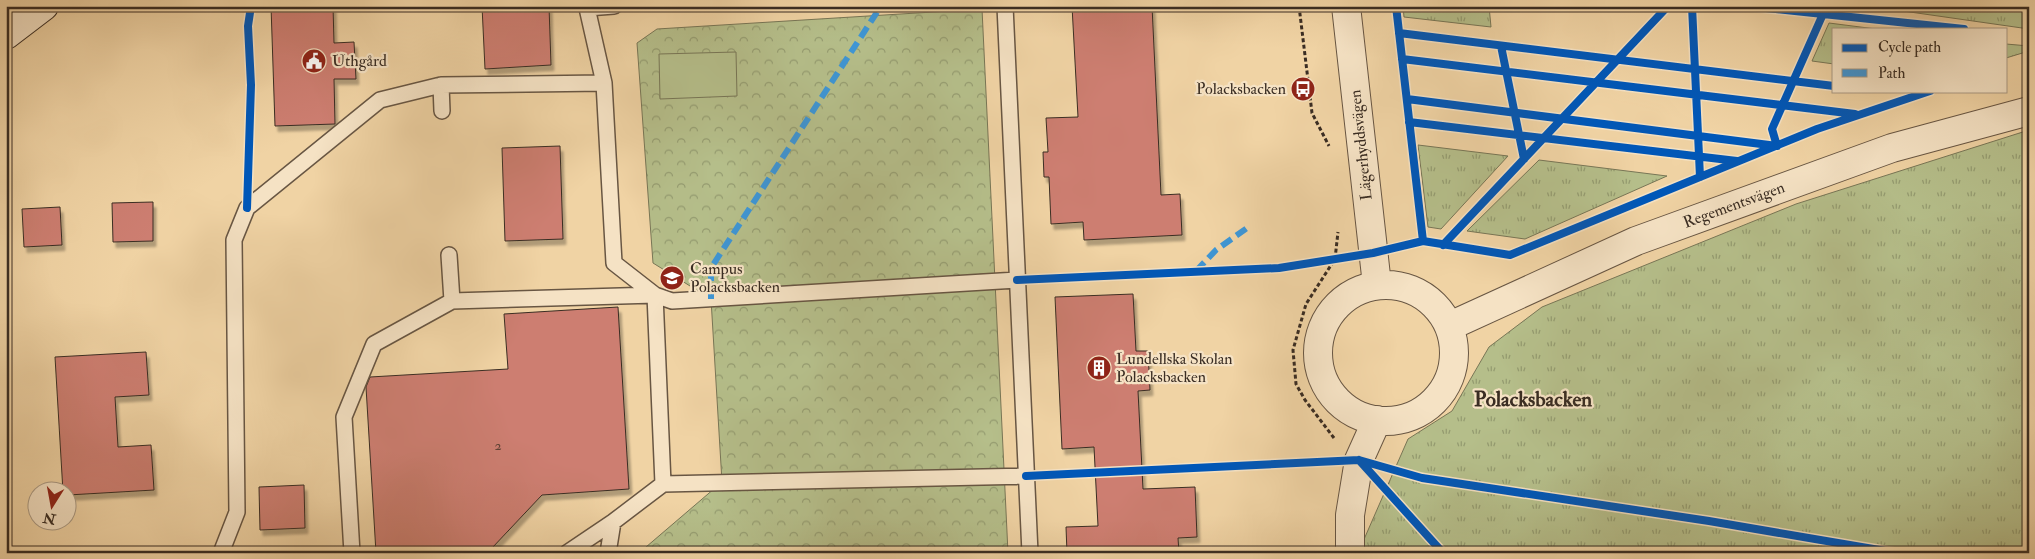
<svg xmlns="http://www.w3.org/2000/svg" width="2035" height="559" viewBox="0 0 2035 559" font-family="'IM FELL Double Pica',serif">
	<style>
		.grass { fill: url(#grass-tufts); stroke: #787656 }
		.park { fill: url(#park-crowns); stroke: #787656 }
		.pitch { fill: #b5be8a; stroke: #787656 }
		.building { fill: #cd7e71; stroke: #3a2d23; filter: url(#shadow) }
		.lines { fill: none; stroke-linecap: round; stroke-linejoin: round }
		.service-casing { stroke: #685643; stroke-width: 18 }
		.minor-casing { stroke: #685643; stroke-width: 30 }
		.secondary-casing { stroke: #3a2d23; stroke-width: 30 }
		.path { stroke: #3a2d23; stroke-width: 3; stroke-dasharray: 4 2.5; stroke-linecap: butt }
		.service { stroke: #f5e2c4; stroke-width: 15 }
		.minor { stroke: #f5e2c4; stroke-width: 28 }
		.secondary { stroke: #f5e2c4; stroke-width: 28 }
		.quiet { stroke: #3e96d6; stroke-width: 6; stroke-dasharray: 12 6; stroke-linecap: butt }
		.cycleway-casing { stroke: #f5e2c4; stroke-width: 11 }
		.cycleway { stroke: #0057b8; stroke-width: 8 }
		.labels { text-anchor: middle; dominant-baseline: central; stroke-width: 4.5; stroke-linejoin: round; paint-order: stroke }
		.number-label { font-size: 14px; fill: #5f4136 }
		.poi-label { font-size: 16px; fill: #3a2d23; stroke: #f5e2c4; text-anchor: start }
		.street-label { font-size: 16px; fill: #3a2d23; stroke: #f5e2c4 }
		.district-label { font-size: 21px; font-weight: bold; fill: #3a2d23; stroke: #f5e2c4 }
	</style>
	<defs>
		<pattern id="grass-tufts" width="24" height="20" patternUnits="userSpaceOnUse" patternTransform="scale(1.25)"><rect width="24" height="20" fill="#b5be8a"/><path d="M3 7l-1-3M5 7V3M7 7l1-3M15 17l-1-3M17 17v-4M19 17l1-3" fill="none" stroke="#949b70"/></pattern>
		<pattern id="park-crowns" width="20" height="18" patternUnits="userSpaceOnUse" patternTransform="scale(1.25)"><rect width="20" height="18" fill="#b5be8a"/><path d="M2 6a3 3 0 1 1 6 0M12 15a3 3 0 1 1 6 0" fill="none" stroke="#949b70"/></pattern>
		<filter id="shadow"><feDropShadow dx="3" dy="5.5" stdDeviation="1" flood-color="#0004"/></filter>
	</defs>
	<rect width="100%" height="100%" fill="#f0d3a4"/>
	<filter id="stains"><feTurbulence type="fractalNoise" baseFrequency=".004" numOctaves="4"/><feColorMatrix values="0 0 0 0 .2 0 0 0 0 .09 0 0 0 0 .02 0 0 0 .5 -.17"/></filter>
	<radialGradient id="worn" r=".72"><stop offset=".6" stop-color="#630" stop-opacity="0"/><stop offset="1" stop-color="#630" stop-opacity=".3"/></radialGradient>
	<!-- grass -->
	<path class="grass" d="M1403,6h86l2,21 -87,-10z
		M1868,6h161v23z
		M1829,23l47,6h-42v35l-22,-3z
		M2006,44l23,2v5l-23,7z
		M2029,130v423h-671l50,-114 44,-28 37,-64 53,-40 254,-103z
		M1418,145l90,11 -67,73 -13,-2z
		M1539,160l128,16 -142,63 -58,-8z"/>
	<!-- park -->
	<path class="park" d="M982,9l26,544h-369l83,-71 -11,-183 -58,-36 -16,-220 20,-14z"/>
	<!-- pitch -->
	<path class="pitch" d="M736,52l1,44 -77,3 -1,-45z"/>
	<!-- building -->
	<path class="building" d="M271,6h62l1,37 20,-1 2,37h-22l1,45 -60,2z
		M482,6h67l2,59 -66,4z
		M1072,6h80l9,189 19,-1 2,41 -98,5 -1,-18 -32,2 -2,-47h-5l-1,-25h5l-2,-34 32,-1z
		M560,146l3,93 -58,2 -3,-93z
		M153,202v39l-40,1 -1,-39z
		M60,207l2,38 -38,2 -2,-38z
		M1133,294l3,57h12l2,39 -12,1 5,98 52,-2 2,50 -19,1 1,15h-112l-1,-26 32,-1 -4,-79 -32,2 -7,-152z
		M618,307l11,182 -87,6 -50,53 -116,5 -10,-166 4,-10 138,-8 -4,-55z
		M146,352l3,43 -34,2 3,50 33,-2 3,45 -86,5v-3h-5l-8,-135z
		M304,485l1,43 -45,2 -1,-43z"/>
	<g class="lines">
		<defs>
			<path id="service" d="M1005,6l25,547
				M441,85l163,-2
				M449,255l3,46
				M663,484l363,-8
				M221,553l16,-41 -3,-272 13,-32 133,-108 61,-15 1,26
				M352,553l-8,-136 30,-73 78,-43 203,-6 17,6 345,-21
				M567,553l46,-31 50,-38 -8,-189 -41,-32 -10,-180 -17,-75 27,-2
				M608,553l5,-31"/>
			<path id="minor" d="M1346,6l31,279
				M1318 353a68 68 0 1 1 136 0a68 68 0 1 1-136 0Z
				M1450,326l186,-85 256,-93 137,-37
				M1350,553v-38l9,-55 18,-40"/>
			<path id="secondary" d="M6,35l38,-29"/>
		</defs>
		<!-- service casing -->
		<use href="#service" class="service-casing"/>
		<!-- minor casing -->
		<use href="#minor" class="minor-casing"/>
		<!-- secondary casing -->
		<use href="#secondary" class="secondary-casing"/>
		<!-- path -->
		<path class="path" d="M1299,6l13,107 17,33
			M1334,438l-29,-38 -9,-16 -3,-34 13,-46 29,-45 3,-27"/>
		<!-- service -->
		<use href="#service" class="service"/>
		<!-- minor -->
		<use href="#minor" class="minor"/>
		<!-- secondary -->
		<use href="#secondary" class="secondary"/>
		<!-- quiet -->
		<path class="quiet" d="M1196,271l20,-21 31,-22
			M711,299v-31l170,-262"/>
		<defs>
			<path id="cycleway" d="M1396,6l27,235
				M1692,6l8,171
				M1747,6l217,23
				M1399,33l435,53
				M1501,46l23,113
				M1402,59l453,55
				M1407,99l370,47 -5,-17 51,-115 6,-8
				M1409,122l328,39
				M247,208l4,-123 -3,-59 3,-20
				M1443,245l225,-239
				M1017,280l262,-12 94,-15 50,-12 87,14 307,-126 113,-38
				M1359,460l84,93
				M1026,476l333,-16 63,18 287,43 188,32"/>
		</defs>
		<!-- cycleway casing -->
		<use href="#cycleway" class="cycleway-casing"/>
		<!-- cycleway -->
		<use href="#cycleway" class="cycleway"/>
	</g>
	<!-- icons -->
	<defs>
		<symbol id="civic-disc" viewBox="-11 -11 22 22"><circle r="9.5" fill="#8f2418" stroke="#f5e2c4"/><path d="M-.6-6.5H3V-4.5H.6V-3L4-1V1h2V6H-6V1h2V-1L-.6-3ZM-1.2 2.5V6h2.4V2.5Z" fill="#fff"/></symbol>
		<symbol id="bus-disc" viewBox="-11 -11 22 22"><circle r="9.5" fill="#8f2418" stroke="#f5e2c4"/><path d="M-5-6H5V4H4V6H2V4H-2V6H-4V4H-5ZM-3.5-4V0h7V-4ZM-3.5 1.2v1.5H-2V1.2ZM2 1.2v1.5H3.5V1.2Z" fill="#fff"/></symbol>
		<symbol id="university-disc" viewBox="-11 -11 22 22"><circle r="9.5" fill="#8f2418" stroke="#f5e2c4"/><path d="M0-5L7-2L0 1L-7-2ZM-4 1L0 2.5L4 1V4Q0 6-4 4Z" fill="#fff"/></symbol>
		<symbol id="building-disc" viewBox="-11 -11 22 22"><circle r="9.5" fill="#8f2418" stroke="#f5e2c4"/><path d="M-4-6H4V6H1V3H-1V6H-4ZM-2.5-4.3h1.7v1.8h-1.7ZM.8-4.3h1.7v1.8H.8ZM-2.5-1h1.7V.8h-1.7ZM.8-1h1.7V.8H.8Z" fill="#fff"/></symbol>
	</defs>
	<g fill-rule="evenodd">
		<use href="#civic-disc" x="300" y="47" width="28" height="28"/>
		<use href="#bus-disc" x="1289" y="75" width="28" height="28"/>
		<use href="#university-disc" x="658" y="264" width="28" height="28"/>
		<use href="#building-disc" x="1085" y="354" width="28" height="28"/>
	</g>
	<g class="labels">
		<!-- number labels -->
		<g class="number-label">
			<text x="498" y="445">2</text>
		</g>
		<!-- poi labels -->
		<g class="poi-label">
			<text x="332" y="61">Uthgård</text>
			<text x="1286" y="89" text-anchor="end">Polacksbacken</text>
			<text x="690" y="269">Campus<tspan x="690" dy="18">Polacksbacken</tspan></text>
			<text x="1116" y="359">Lundellska Skolan<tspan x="1116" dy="18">Polacksbacken</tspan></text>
		</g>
		<!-- street labels -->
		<g class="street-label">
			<text transform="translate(1361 145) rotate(-96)">Lägerhyddsvägen</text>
			<text transform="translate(1734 205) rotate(-20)">Regementsvägen</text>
		</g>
		<!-- district labels -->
		<g class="district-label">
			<text x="1533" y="399">Polacksbacken</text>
		</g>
	</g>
	<!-- margin -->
	<rect width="2035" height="559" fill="none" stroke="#f0d3a4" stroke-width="25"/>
	<rect x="8" y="8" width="2020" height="544" fill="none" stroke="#3a2d23" stroke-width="2.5"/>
	<rect x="12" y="12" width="2010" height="534" fill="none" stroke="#3a2d23"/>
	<!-- legend -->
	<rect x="1832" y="28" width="175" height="65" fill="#f5e2c4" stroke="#aa9a84"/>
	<rect x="1842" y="44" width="25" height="8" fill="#0057b8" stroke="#aa9a84"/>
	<text x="1878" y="52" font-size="15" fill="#3a2d23">Cycle path</text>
	<rect x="1842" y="69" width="25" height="8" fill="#3e96d6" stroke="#aa9a84"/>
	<text x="1878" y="78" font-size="15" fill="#3a2d23">Path</text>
	<!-- north arrow -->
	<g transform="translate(52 506) rotate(191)"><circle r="24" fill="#f5e2c4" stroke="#aa9a84"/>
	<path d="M0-4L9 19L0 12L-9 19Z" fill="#8f2418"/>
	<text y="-8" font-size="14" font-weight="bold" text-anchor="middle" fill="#3a2d23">N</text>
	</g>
	<rect width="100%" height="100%" filter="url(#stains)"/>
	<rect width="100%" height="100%" fill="url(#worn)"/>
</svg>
